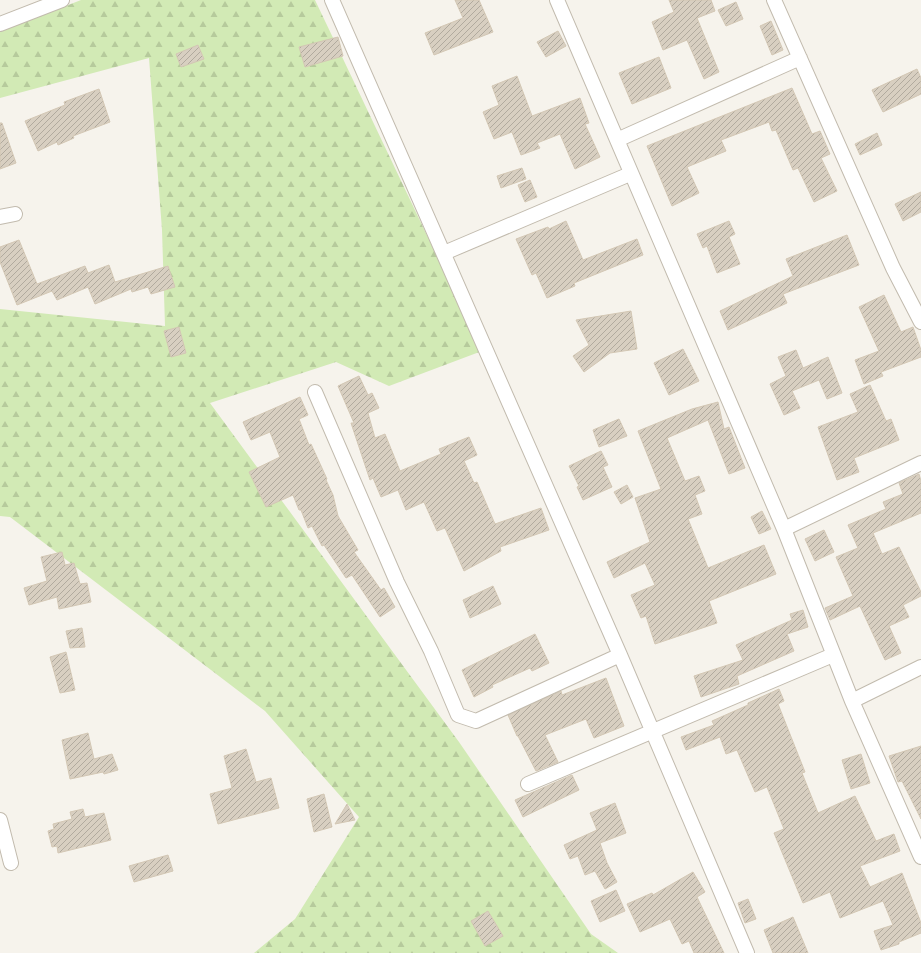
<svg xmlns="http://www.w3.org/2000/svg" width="921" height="953" viewBox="0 0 921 953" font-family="'Exo 2',sans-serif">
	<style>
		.forest { fill: url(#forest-firs) }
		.building { fill: url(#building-hatch); stroke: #d3c7b4 }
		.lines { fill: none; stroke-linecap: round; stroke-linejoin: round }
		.minor-casing { stroke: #c2bbae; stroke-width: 16 }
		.minor { stroke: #fff; stroke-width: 14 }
	</style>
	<defs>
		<pattern id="forest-firs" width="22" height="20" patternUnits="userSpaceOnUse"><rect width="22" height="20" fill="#d2eab5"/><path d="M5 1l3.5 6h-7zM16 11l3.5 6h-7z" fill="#b6ca9c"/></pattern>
		<pattern id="building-hatch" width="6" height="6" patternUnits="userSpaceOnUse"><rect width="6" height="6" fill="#d8cfc1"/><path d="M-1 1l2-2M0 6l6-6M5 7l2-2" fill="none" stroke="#b1aa9e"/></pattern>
	</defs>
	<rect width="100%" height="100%" fill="#f6f3ec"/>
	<!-- forest -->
	<path class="forest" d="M81,0h234l167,351 -93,35 -53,-24 -126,41 249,339 132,192 27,19h-364l41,-34 64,-102 -94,-106 -255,-194 -10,-1v-207l165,17 -3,-96 -13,-172 -149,40v-66z"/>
	<!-- building -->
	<path class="building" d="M455,0h24l14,32 -59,23 -9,-22 38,-15z
		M669,0h42l4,11 -18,7 22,54 -15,7 -17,-39 -24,10 -11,-28 22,-10z
		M736,2l7,17 -17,7 -8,-16z
		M771,21l12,29 -11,5 -12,-29z
		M558,31l8,15 -20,11 -9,-15z
		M338,37l5,19 -38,11 -6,-20z
		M198,45l6,14 -23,8 -5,-13z
		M659,57l12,31 -39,16 -13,-31z
		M917,69l4,9v16l-38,18 -11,-22z
		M517,76l15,40 48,-18 9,25 -4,1 15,33 -25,12 -15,-35 -23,9 3,5 -19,7 -9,-23 -18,7 -11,-27 16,-7 -7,-19z
		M792,88l20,46 8,-3 10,23 -9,4 16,33 -23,11 -16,-34 -5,2 -17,-40 -4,1 -3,-9 -48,18 5,11 -39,16 12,26 -27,13 -25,-60z
		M99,89l11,33 -37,14 1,2 -16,7 -1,-3 -19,9 -13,-30 40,-16 -1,-3z
		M0,123h2l14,40 -16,6z
		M877,133l5,12 -22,10 -5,-11z
		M522,168l4,11 -25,9 -4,-12z
		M530,180l7,17 -12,5 -7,-17z
		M921,192v20l-18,9 -8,-17z
		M566,221l17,39 54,-21 6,16 -69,28 1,3 -28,12 -11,-25 -4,2 -16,-36 32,-12 1,2z
		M729,221l6,13 -6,3 11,27 -23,9 -10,-27 -4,2 -6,-14z
		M847,235l12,30 -76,29 4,9 -59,27 -8,-19 73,-35 -7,-17z
		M19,240l18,44 48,-18 3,7 21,-8 6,17 53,-16 7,21 -24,7 -3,-7 -16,5 -1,-3 -36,15 -7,-17 -31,13 -5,-9 -35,14 -17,-43v-15z
		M884,295l17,37 12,-5 8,23v7l-40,15 2,4 -19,8 -9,-24 24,-9 -20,-44z
		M631,311l6,38 -27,4 -26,19 -11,-16 16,-11 -13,-25z
		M179,327l7,26 -15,4 -7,-26z
		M683,349l16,32 -30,14 -15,-32z
		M796,350l7,18 25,-11 14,36 -15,6 -8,-19 -27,11 8,17 -16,7 -14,-31 16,-8 -8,-19z
		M359,376l9,19 4,-2 7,15 -11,5 7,25 10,-4 15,37 41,-17 -2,-5 30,-12 8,18 -13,6 10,22 3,-1 18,42 46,-16 8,22 -49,17 1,4 -37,20 -19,-43 -8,3 -13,-29 -18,8 -8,-20 -17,7 -8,-19 -3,2 -19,-57h3l-16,-37z
		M870,385l16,36 5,-2 8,21 -45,18 5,14 -22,8 -19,-53 40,-15 -8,-18z
		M300,397l8,18 -9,4 10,26 2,-1 16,35 -1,1 7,15 5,21 20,34 -4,2 27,38 3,-2 11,19 -15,10 -28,-42 -6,3 -22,-33 -2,1 -10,-20 -4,2 -7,-18h-2l-6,-15 -27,12 -17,-35 31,-15 -10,-25 -19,8 -8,-18z
		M718,402l6,27 5,-2 16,41 -16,6 -21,-54 -41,18 18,43 14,-5 6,15 -10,4 7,19 -14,5 20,49 56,-23 12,29 -67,27 8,22 -62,21 -9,-28 -5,2 -10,-23 24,-10 -10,-22 -31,15 -7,-16 43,-20 -15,-44 26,-9 -23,-58 54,-22z
		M619,419l8,17 -28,11 -6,-17z
		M601,451l7,14 -5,2 9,20 -29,13 -6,-13 2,-1 -10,-20z
		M919,474l2,7v32l-48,20 9,21 17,-7 22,45v4l-18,9 6,12 -20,9 12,27 -16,7 -25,-54 -30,14 -5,-12 28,-12 -17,-39 22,-9 -10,-23 38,-16 -3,-7 20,-8 -4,-11z
		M627,485l6,12 -12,7 -7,-12z
		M762,511l9,18 -12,5 -8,-17z
		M824,530l10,22 -19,9 -10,-22z
		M62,552l3,13 9,-2 6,21 7,-1 4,19 -32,7 -2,-12 -28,8 -5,-17 23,-7 -6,-24z
		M493,586l8,18 -31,14 -7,-18z
		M803,610l5,17 -21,7 7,17 -57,25 2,8 -38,13 -7,-21 49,-16 -7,-15 56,-25 -2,-6z
		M82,628l3,19 -15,1 -4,-17z
		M535,634l14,29 -17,8 -2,-3 -38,17 1,2 -19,10 -12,-27z
		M66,652l9,38 -15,3 -10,-36z
		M606,678l18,48 -30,12 -8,-19 -41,16 13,27 -22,9 -18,-35h-1l-9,-21 53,-24 1,4z
		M779,689l5,12 -6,3 27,68 -3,1 16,40 37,-17 21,45 18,-7 6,17 -40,15 10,21 32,-14 19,50v10l-22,9v2l-18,6 -7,-19 19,-6 -10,-24 -43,17 -10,-26 -27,11 -29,-70 10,-4 -17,-42 -12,5 -18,-42 -11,4 -6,-17 -34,13 -5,-13 33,-12 -2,-4 36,-16v-2z
		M88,733l6,26 18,-5 6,16 -14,4 -1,-2 -33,7 -8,-39z
		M921,746v73l-19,-38 -4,1 -9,-26z
		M246,749l10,33 15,-4 8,30 -61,16 -8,-30 22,-6 -8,-32z
		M861,754l9,29 -19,6 -9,-29z
		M572,775l7,15 -56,27 -8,-17z
		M324,794l8,33 -18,5 -7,-33z
		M615,803l11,30 -26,10 7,20 10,19 -12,7 -10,-18 -10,4 -7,-19 -8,3 -6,-14 33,-15 -7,-17z
		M347,804l8,16 -20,4z
		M83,809l2,8 19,-4 7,27 -53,13 -1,-7 -5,1 -4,-16 6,-2 -1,-5 19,-5 -2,-7z
		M168,855l5,16 -39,11 -5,-16z
		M693,872l12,20 -8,5 27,56h-30l-5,-12 -7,3 -12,-25 -30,13 -13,-28 25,-11 1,2z
		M616,890l9,21 -25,11 -9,-21z
		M748,899l8,20 -11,4 -7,-20z
		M488,911l15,25 -18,10 -14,-25z
		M793,917l15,36h-35l-9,-23z"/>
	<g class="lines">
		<defs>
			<path id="minor" d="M332,0l288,655 127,298
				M557,0l227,529 68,172 69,156
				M774,0l119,268 28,54
				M0,24l62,-24
				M617,140l183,-82
				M0,217l15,-3
				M444,253l186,-79
				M315,392l82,190 34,69 27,64 18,6 144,-66
				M784,529l137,-66
				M852,701l69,-34
				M528,784l305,-129
				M0,820l11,43"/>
		</defs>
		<!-- minor casing -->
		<use href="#minor" class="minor-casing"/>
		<!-- minor -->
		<use href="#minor" class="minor"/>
	</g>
</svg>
